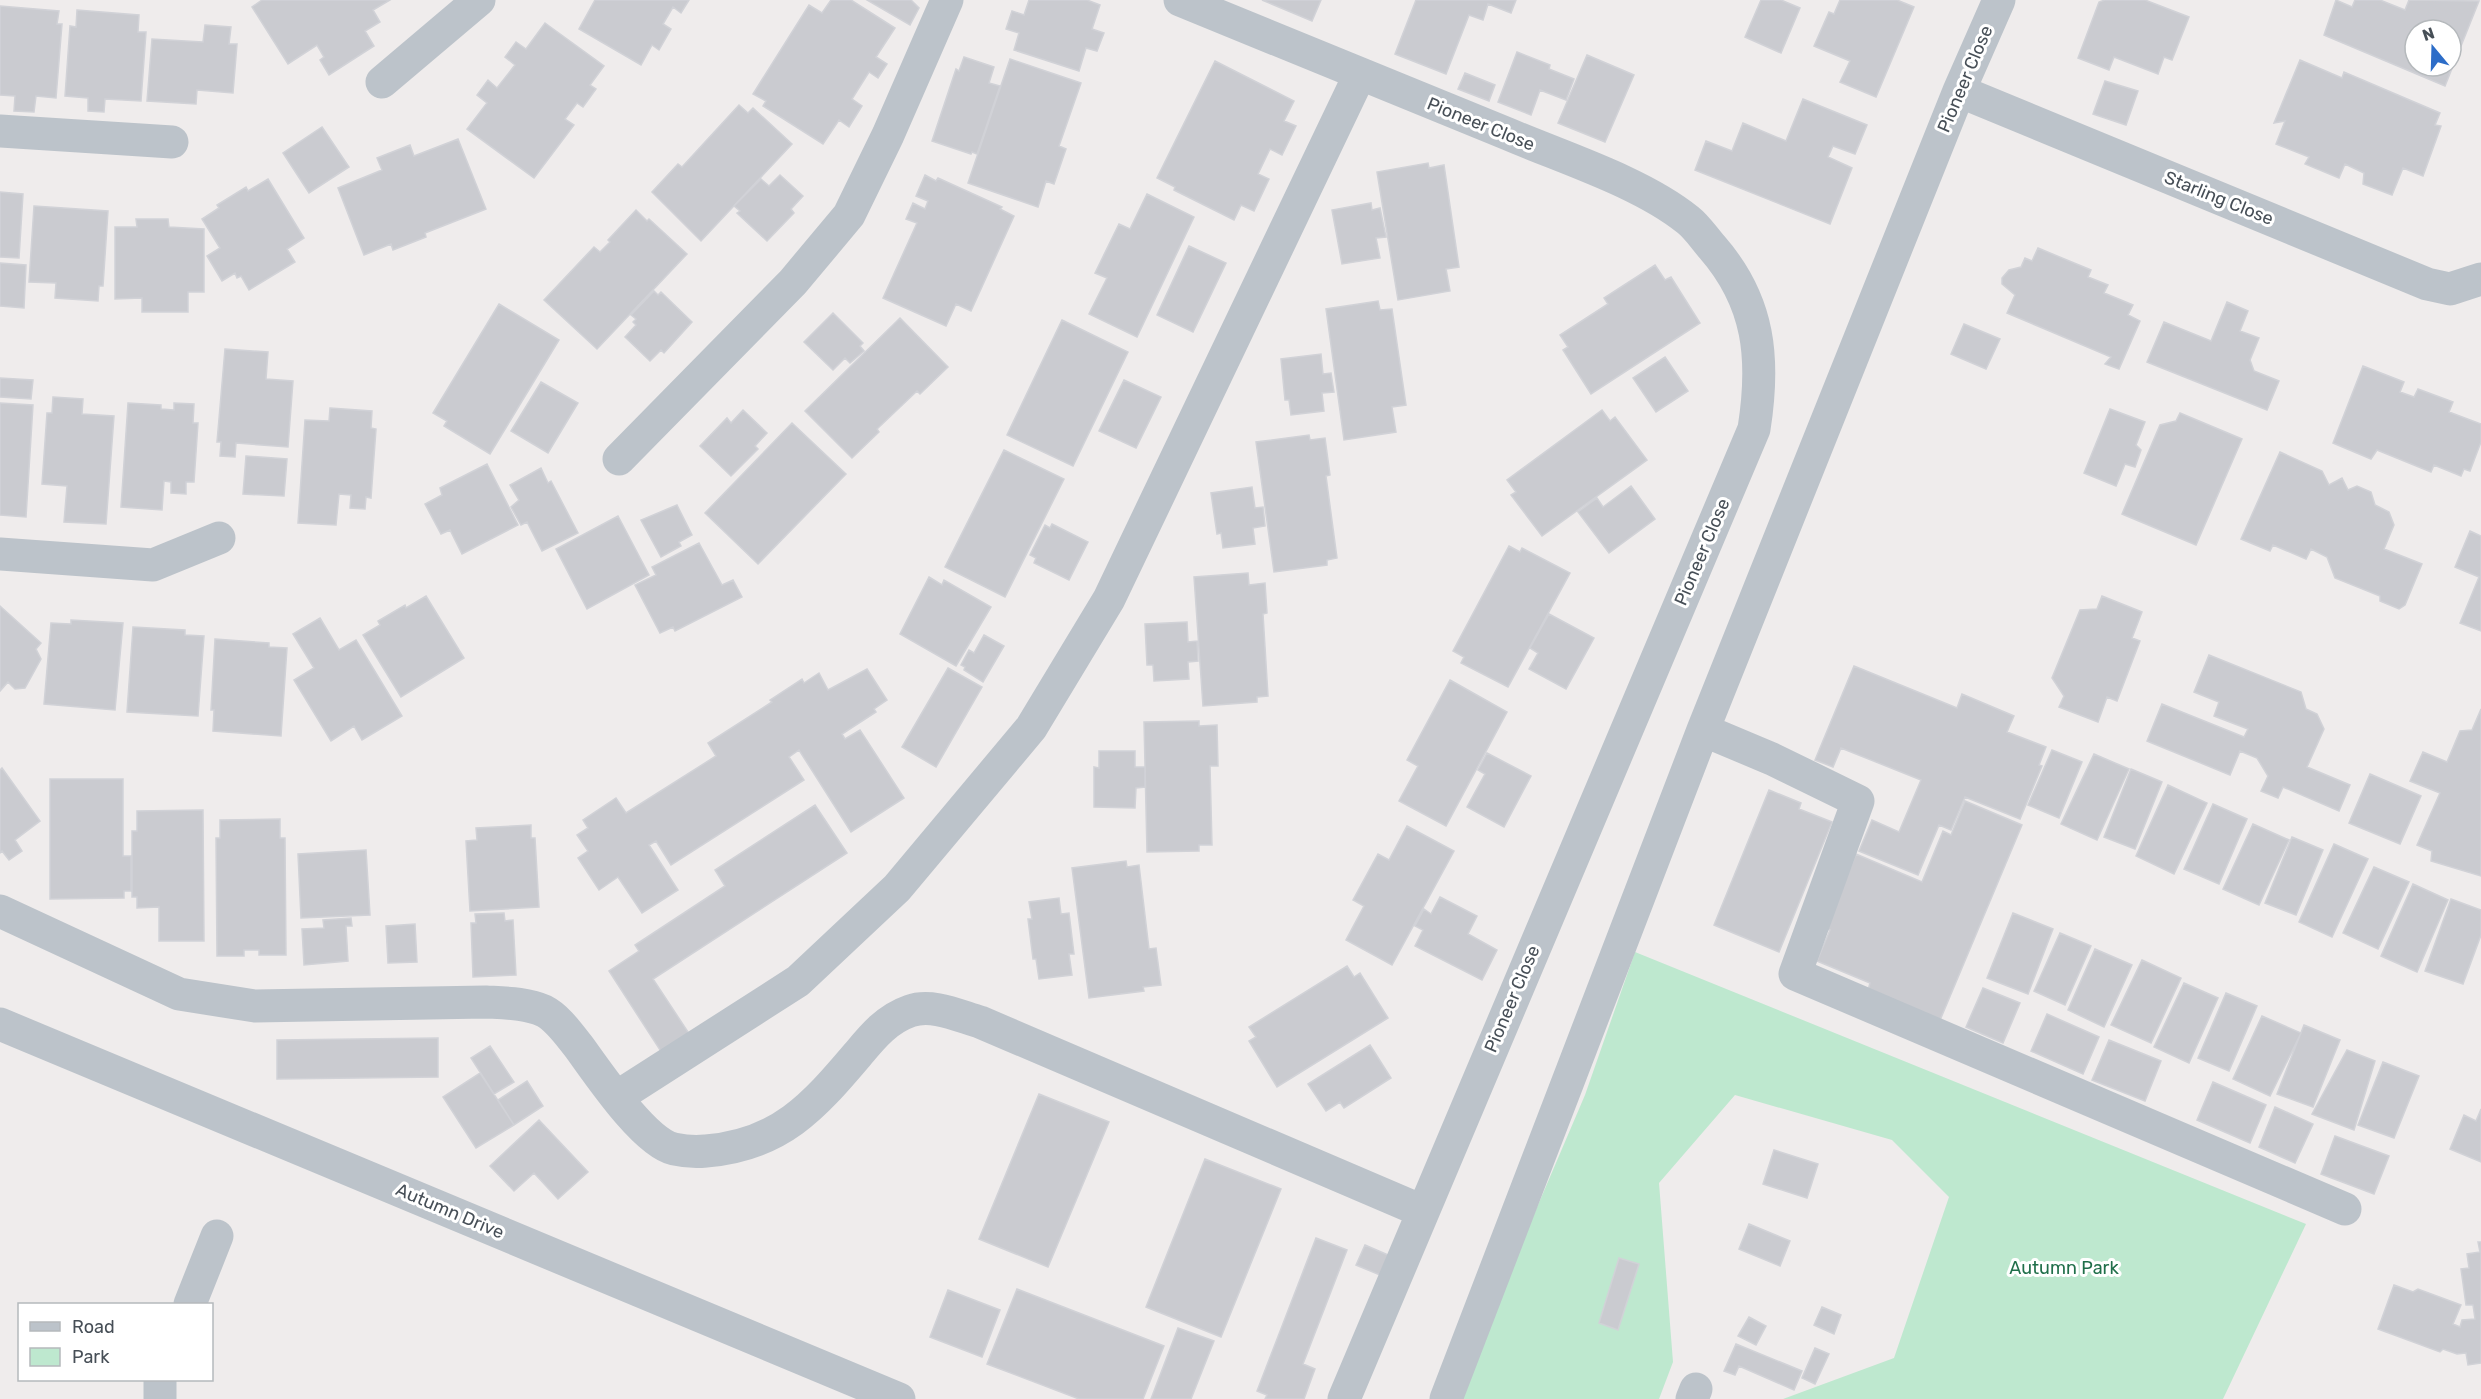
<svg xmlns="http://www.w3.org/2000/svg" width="2481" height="1399" viewBox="0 0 2481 1399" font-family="Rubik,sans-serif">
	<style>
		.green { fill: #bee8cf }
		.building { fill: #cacbd0; stroke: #d1d2d7; stroke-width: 1.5; fill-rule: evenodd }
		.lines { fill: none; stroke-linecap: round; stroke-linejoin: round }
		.minor { stroke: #bcc3ca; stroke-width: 33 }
		.labels { text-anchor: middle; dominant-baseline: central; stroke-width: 6; stroke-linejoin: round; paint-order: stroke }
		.street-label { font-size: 18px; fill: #474f57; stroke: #fff }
		.park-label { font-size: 18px; fill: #206f4a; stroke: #fff }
	</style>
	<rect width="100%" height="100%" fill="#efecec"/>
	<!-- green -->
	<path class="green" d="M1635,952l671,272 -83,175h-440l111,-41 55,-161 -57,-57 -157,-45 -76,88 14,179 -14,37h-204l130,-304z"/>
	<!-- building -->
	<path class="building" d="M262,0h128l-17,10 7,12 -15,9 9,15 -45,29 -9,-15 4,-3 -7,-12 -29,19 -36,-57z
		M689,0l-8,13 -8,-6 -10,17 8,5 -12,21 -7,-5 -11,20 -62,-36 16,-29z
		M831,0h20l44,28 -19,29 11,7 -9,14 -9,-6 -17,27 10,7 -13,21 -10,-7 -16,24 -60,-38 3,-5 -13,-7 56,-89 13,8z
		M867,0h44l8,8 -9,17z
		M1029,0h58l13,5 -8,24 12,4 -7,18 -11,-3 -7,23 -65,-21 5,-17 -13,-4 6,-18 12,4z
		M1262,0h59l-9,21z
		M1416,0h100l-5,13 -23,-9 -5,16 -14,-5 -23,59 -51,-20z
		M1761,0h20l19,8 -19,45 -36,-16z
		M1840,0h57l17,7 -38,90 -36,-15 10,-21 -36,-15 15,-34 5,2z
		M2105,0h40l44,17 -17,43 -8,-3 -6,17 -44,-17 -5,13 -31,-12 21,-56z
		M2336,0l16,7 3,-7h25l25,10 4,-10 70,1 -34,85 -121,-51zM2415,30h36v36h-36z
		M0,6l59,5 -2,13h5l-6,74 -20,-2 -2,16 -20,-1 1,-15 -15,-1z
		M77,10l62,5 -1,17h8l-5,69 -36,-2 -1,13 -16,-1v-13l-23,-2 5,-70 6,1z
		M545,23l59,43 -14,19 6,4 -13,18 -6,-4 -12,16 9,6 -40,53 -67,-49 20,-26 -10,-8 11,-15 9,8 18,-23 -10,-8 11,-15 10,7z
		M205,25l26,2 -2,17h8l-4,49 -36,-3 -1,14 -49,-3 5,-62 51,3z
		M1517,52l33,13 -1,4 25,10 -8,21 -26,-10 -9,25 -33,-13z
		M1587,55l47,20 -29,67 -47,-19z
		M964,57l30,10 -5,16 11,3 -23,68 -5,-2 -1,2 -39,-13 24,-72 3,2z
		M1010,59l71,24 -22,63 7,3 -12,35 -8,-3 -8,26 -70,-24z
		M2300,60l42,18 2,-6 96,41 -5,12 6,1 -18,50 -20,-8 -11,27 -29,-11 1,-11 -19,-9 -6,14 -34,-14 4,-7 -33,-13 9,-23 -11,2z
		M1215,61l79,40 -10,20 12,5 -14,29 -12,-6 -12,25 11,5 -15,32 -13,-6 -7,15 -60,-30 1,-3 -18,-9z
		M1465,73l30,12 -6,16 -31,-12z
		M2105,81l33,10 -12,34 -33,-11z
		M1803,99l64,26 -12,29 -22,-8 -5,11 24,11 -22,56 -135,-54 11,-29 26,10 11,-28 43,18z
		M739,105l9,8 5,-5 39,36 -91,97 -49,-49 26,-28 4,3z
		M322,127l27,40 -40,26 -26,-40z
		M458,139l28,70 -61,24 1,4 -33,13 -2,-6 -27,11 -26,-67 44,-18 -5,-12 33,-13 4,11z
		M1428,163l1,5 15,-3 15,102 -13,2 4,22 -52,9 -21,-128z
		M780,175l23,21 -12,13 3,4 -27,28 -30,-28 3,-2 -6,-5 27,-27 8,7z
		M925,175l11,6 2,-3 64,29 -2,2 14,7 -43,95 -15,-7 -10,22 -63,-28 34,-75 -11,-4 7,-16 12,6 3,-8 -12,-5z
		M268,179l36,59 -17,11 8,13 -46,28 -8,-14 -4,2 -2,-5 -13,8 -15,-25 13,-8 -18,-29 17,-11 -2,-3 29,-18 2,4z
		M0,192l23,2 -4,64 -19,-1z
		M1147,194l47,23 -57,120 -48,-23 18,-36 -12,-5 24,-49 11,5z
		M1371,203l1,7 8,-2 6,29 -10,1 4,20 -38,6 -10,-54z
		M34,206l74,5 -5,75h-4l-1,15 -43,-3 1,-15 -27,-1z
		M636,210l11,11 2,-2 38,35 -90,95 -53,-49 50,-53 6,5 10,-10 -2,-2z
		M136,219h32l1,8 35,2v63h-16v20h-46v-14l-27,1v-72h22z
		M1189,246l37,17 -33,69 -36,-17z
		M2038,248l53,22 -3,7 20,8 -4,8 29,12 -5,10 12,6 -21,48 -14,-5 6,-7 -104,-44 8,-18 -13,-11v-6l7,-8 12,-3 4,-9 7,3z
		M0,263l26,2 -2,43 -24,-2z
		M1655,265l10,15 6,-3 29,46 -109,71 -28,-44 5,-3 -8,-12 48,-31 -4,-6z
		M654,291l4,4 3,-3 31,30 -28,31 -3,-3 -11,11 -25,-24 11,-12 -3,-3 3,-3 -5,-4z
		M1378,301l2,9 12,-1 14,96 -14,2 4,25 -52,8 -18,-131z
		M2227,302l21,9 -8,20 19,7 -9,22 4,11 25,10 -12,29 -120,-48 17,-40 47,19z
		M499,304l60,36 -69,114 -46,-28 3,-5 -14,-8z
		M833,313l30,30 -3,3 4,5 -14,12 -5,-5 -12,12 -29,-28z
		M900,318l48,49 -28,27 -3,-3 -40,38 2,3 -27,26 -47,-47z
		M1062,320l66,32 -55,114 -66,-31z
		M1964,324l36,15 -14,30 -35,-15z
		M225,349l43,3 -2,27 27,2 -5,66 -52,-4 -1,14 -15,-1 1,-14h-4z
		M1321,354l2,20 8,-1 3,19 -12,1 2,18 -33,4 -2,-15h-4l-4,-41z
		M1665,357l23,34 -32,21 -23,-34z
		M2363,366l41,16 -4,10 14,5 4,-8 35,13 -4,10 32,12v18l-11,29 -6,-2 -3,7 -27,-11 -3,7 -54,-22 -6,9 -38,-16z
		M0,378l33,2 -2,19 -31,-2z
		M1124,380l37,17 -25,51 -37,-17z
		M541,382l37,21 -30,50 -37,-22z
		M53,397l30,2 -1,15 32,2 -8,108 -42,-2 3,-36 -25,-2 5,-71h5z
		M0,403l33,2 -7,112 -26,-2z
		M128,403l33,2v4l13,1v-7l20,1 -1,19h5l-4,59h-8v12l-15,-1v-11l-7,-1 -2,29 -41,-3z
		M330,408l42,3 -1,17 5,1 -5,69 -5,-1 -1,12 -15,-1 1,-13 -12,-1 -3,31 -38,-2 7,-103 24,1z
		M2110,409l35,13 -9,23 5,5 -6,17 -10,-3 -9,22 -32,-13z
		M743,410l24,23 -12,13 3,3 -27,27 -31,-30 27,-28 4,5z
		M1602,410l8,11 5,-4 32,43 -105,76 -31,-41 5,-3 -9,-12z
		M2180,413l62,26 -46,106 -74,-31 38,-89 16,-4z
		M792,423l54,51 -88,90 -53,-51z
		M1309,435l1,5 15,-2 5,37 -4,1 11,82 -10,2v5l-53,7 -18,-130z
		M1004,450l60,29 -59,118 -60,-30z
		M2280,452l42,19 7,14 13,-7 6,12 9,-4 14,6 4,13 14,7 5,13 -10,24 38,15 -17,41 -6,4 -19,-8v-5l-45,-18 -8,-21 -16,-8 -5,10 -33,-14 -3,6 -29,-12z
		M246,456l41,3 -3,37 -41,-2z
		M487,464l31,61 -56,29 -12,-24 -9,4 -16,-30 17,-9 -2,-7z
		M541,468l7,15 3,-2 27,52 -36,18 -15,-29 -6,3 -10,-18 8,-7 -9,-15z
		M1631,486l24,33 -46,34 -31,-41 19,-14 6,9z
		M1252,487l3,21 8,-1 2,19 -12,2 2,16 -32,4 -2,-15 -4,1 -6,-41z
		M677,505l15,30 -13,7 2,4 -20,11 -20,-37z
		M618,516l31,59 -62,34 -31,-60z
		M1052,524l36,18 -19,38 -35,-17 2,-5 -6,-3 15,-30 5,3z
		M2470,531l11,5v95l-21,-8 19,-46 -24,-10z
		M699,543l23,42 11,-5 9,17 -67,34 -2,-4 -13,6 -25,-48 21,-10 -4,-8z
		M1509,546l11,6 2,-4 48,25 -62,114 -47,-24 3,-6 -11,-6z
		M1248,573l1,12 16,-2 2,30 -4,1 5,82 -11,1v5l-54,4 -9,-129z
		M929,577l13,8 2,-5 47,27 -35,59 -56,-32z
		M426,596l38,62 -63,39 -38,-62 17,-10 -2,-4 27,-16 1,3z
		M2102,596l40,16 -10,26 8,3 -23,60 -10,-4 -9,25 -39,-15 5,-11 -12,-18 28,-68 17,-1z
		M0,606l41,37 -5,6 5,10 -16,29 -10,1 -7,-7 -8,9z
		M1549,614l45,24 -28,51 -37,-20 9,-16 -8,-5z
		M320,618l19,32 17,-10 46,76 -40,24 -8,-14 -23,15 -37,-61 20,-12 -21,-34z
		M71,620l52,3 -8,87 -71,-6 7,-81 20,1z
		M1187,622l1,20 9,-1 1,20 -10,1 1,17 -35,2 -1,-16h-6l-2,-41z
		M133,627l52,3v5l19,1 -6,80 -71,-4z
		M984,635l20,11 -21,36 -19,-12 1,-3 -4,-2 8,-15 5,3z
		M215,639l54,4v4l18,1 -6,88 -68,-5 1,-21h-3z
		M2209,655l92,37 5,17 11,5 7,15 -17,38 43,18 -11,26 -56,-24 -5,11 -17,-7 7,-15 -11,-18 -17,-7 -10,24 -83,-34 15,-37 82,33 4,-8 -34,-13 5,-14 -25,-10z
		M1854,666l103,42 5,-14 52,22 -7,16 39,15 -7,18 3,1 -22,53 -55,-22 -14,33 -12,-5 -21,50 -59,-24 13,-31 27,12 22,-52 -80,-32 -8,19 -18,-7z
		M948,668l34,19 -46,80 -34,-20z
		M867,669l20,31 -13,9 2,3 -34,22 3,5 15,-9 44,68 -53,34 -52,-82 -10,7 15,23 -133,85 -15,-24 -7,4 29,45 -36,23 -24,-36 -19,13 -21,-32 10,-7 -11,-16 11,-7 -5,-8 33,-22 10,15 90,-57 -8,-13 64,-41 -2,-2 32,-21 2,4 15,-10 9,17z
		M1450,680l57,32 -61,114 -47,-25 19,-35 -11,-6z
		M2481,709v167l-50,-15 1,-10 -15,-6 23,-52 -30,-12 13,-29 24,10 13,-31 12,-1z
		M1199,721v5l18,-1 1,41h-8l2,79h-13v6l-52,1 -3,-130z
		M2052,750l30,12 -23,56 -31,-13z
		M1099,751h36v16h10v20l-9,1 -1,20 -41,-1v-40l5,1z
		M1487,753l44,23 -27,51 -37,-20 18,-33 -7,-4z
		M2094,754l35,15 -32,71 -36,-16z
		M2,768l38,53 -25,19 7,11 -13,9 -7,-9 -2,2v-83z
		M2131,769l31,13 -27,67 -31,-12z
		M2370,774l51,22 -21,48 -51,-21z
		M50,779h73v77h8v35h-7v7l-74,1z
		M2168,785l39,18 -33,71 -38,-18z
		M1769,790l32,13 -2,6 33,13 -53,130 -65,-27z
		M1965,801l57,24 -84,200 -70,-35 2,-7 -53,-22 13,-31 -5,-1 31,-75 66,28 21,-51 8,4z
		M2213,804l34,15 -28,65 -35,-15z
		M815,805l32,48 -194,126 37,56 -28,18 -53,-82 30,-20 -4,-6 90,-59 -10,-16z
		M203,810l1,131h-45v-34l-22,1v-11h-5v-66h5v-20z
		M280,819v19h5l1,117h-27v-5h-15v6h-27l-1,-118h4v-18z
		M2253,824l36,16 -30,65 -36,-16z
		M531,825v13h4l4,69 -69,4 -4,-70 11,-1 -1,-12z
		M1407,826l47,25 -62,114 -46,-25 18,-34 -11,-6 25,-46 11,6z
		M2292,837l31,13 -27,65 -31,-12z
		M2334,844l34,15 -36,78 -33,-15z
		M366,850l4,65 -69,3 -3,-64z
		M1126,861l1,6 12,-2 10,84 7,-1 5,37 -18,2 1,4 -55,7 -17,-130z
		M2374,867l35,15 -31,67 -35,-16z
		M2413,884l35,16 -31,72 -36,-16z
		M1440,897l37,19 -9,18 29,16 -15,30 -67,-34 8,-16 -8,-4 9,-17 7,5z
		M1059,898l2,16 8,-1 5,41h-5l3,21 -33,4 -3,-20h-3l-5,-40h4l-3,-17z
		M2451,899l30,11v25l-18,49 -38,-13z
		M504,913l1,8 8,-1 3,55 -43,2 -2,-54h5l-1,-9z
		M2013,913l40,16 -25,65 -41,-16z
		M351,918l1,8h-6l2,35 -44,4 -2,-36 22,-1 -1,-8z
		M415,924l2,38 -29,1 -2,-37z
		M2060,933l31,13 -26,59 -31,-14z
		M2095,949l37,16 -28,62 -36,-17z
		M2142,960l39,18 -30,65 -40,-18z
		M1347,966l7,11 6,-4 28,45 -111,69 -28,-46 7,-4 -7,-10z
		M2184,983l34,15 -29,65 -35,-16z
		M1983,988l37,15 -17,40 -37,-16z
		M2226,993l31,13 -28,65 -31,-13z
		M2047,1014l52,23 -16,37 -52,-23z
		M2262,1016l39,17 -31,63 -37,-17z
		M2304,1025l36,15 -27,67 -36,-13z
		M438,1038v39l-161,2v-39z
		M2109,1040l52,21 -16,40 -53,-21z
		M1370,1045l21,33 -47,30 -4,-6 -14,9 -18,-27z
		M490,1046l24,36 -20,12 -23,-36z
		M2347,1050l28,11 -21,69 -42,-16z
		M2383,1062l36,14 -25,62 -36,-13z
		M480,1073l34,52 -38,23 -33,-51z
		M527,1081l16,25 -29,19 -16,-25z
		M2213,1082l53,23 -16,38 -53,-23z
		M1039,1094l70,28 -61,145 -69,-28z
		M2275,1107l38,17 -18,39 -36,-16z
		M2481,1109v53l-31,-13 14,-34 12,6z
		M539,1120l49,52 -30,27 -24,-26 -20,18 -24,-25z
		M2335,1136l54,20 -15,38 -53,-20z
		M1774,1150l44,14 -11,34 -44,-14z
		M1205,1159l76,30 -60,148 -75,-30z
		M1749,1224l41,17 -10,25 -41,-17z
		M1316,1238l31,12 -44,114 12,5 -11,30h-39l2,-4 -10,-4z
		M2478,1242h3v121l-13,2 -2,-12 -9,1 -14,-5 -3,3 -62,-23 16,-44 19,7 5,-3 43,16 -8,19 7,3 2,-7 13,-1 -2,-14h-7l-5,-36 8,-1 -2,-14 13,-2z
		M1365,1245l23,10 -8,20 -24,-10z
		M1619,1258l20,6 -21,66 -19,-7z
		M1017,1289l147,57 -21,53h-64l-92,-35z
		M948,1290l52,20 -18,47 -52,-20z
		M1822,1307l19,8 -7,19 -20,-9z
		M1749,1317l17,9 -10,19 -18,-9z
		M1178,1328l36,13 -23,58h-40z
		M1736,1344l66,27 -8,19 -55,-24 -4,9 -11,-4z
		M1815,1348l14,6 -14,30 -13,-6z"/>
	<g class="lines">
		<!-- minor -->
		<path class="minor" d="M1180,0c109,45 218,90 328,134 56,24 133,48 180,86 9,7 16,18 24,27 48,55 53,112 42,182l-410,970
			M382,82l97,-82
			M1959,91l468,193 23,5 31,-10
			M0,131l172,11
			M619,459l174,-177 56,-67 39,-80 59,-135
			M0,554l153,11 66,-27
			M1703,730l69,29 86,42 -63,173 550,235
			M0,911l179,83 76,12 231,-4c19,1 41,1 58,9 14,7 26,25 35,36 19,26 65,95 95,102 9,2 23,3 32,2 74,-6 107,-44 152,-97 15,-18 29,-35 52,-43 22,-8 49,5 70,11l442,189
			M0,1024l899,375
			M617,1097l181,-116 99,-93 134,-160 78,-129 251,-525
			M190,1304l27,-68
			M160,1380v19
			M1446,1399l257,-669 256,-639 40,-91
			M1692,1399l4,-10"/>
	</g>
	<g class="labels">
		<!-- street labels -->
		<g class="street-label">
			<text transform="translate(1965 79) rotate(-67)">Pioneer Close</text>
			<text transform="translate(1481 124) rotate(22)">Pioneer Close</text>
			<text transform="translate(2219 198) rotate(22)">Starling Close</text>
			<text transform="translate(1702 552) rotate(-67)">Pioneer Close</text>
			<text transform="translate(1512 999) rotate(-67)">Pioneer Close</text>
			<text transform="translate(450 1211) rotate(23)">Autumn Drive</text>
		</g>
		<!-- park labels -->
		<g class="park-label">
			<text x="2064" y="1268">Autumn Park</text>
		</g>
	</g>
	<!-- legend -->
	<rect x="18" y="1303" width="195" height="78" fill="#ffffff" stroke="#b5b9bc" stroke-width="1.5"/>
	<rect x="30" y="1322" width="30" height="9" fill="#bcc3ca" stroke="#b5b9bc" stroke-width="1.5"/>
	<text x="72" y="1333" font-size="18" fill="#474f57">Road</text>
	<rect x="30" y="1348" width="30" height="18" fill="#bee8cf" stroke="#b5b9bc" stroke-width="1.5"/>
	<text x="72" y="1363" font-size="18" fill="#474f57">Park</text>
	<!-- north arrow -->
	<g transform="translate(2433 48) rotate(341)"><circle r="28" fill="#ffffff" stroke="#b5b9bc" stroke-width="1.5"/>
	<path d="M0-4.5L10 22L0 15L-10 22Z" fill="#2d6dc8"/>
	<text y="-9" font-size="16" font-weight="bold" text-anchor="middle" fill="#474f57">N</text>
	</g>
</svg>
